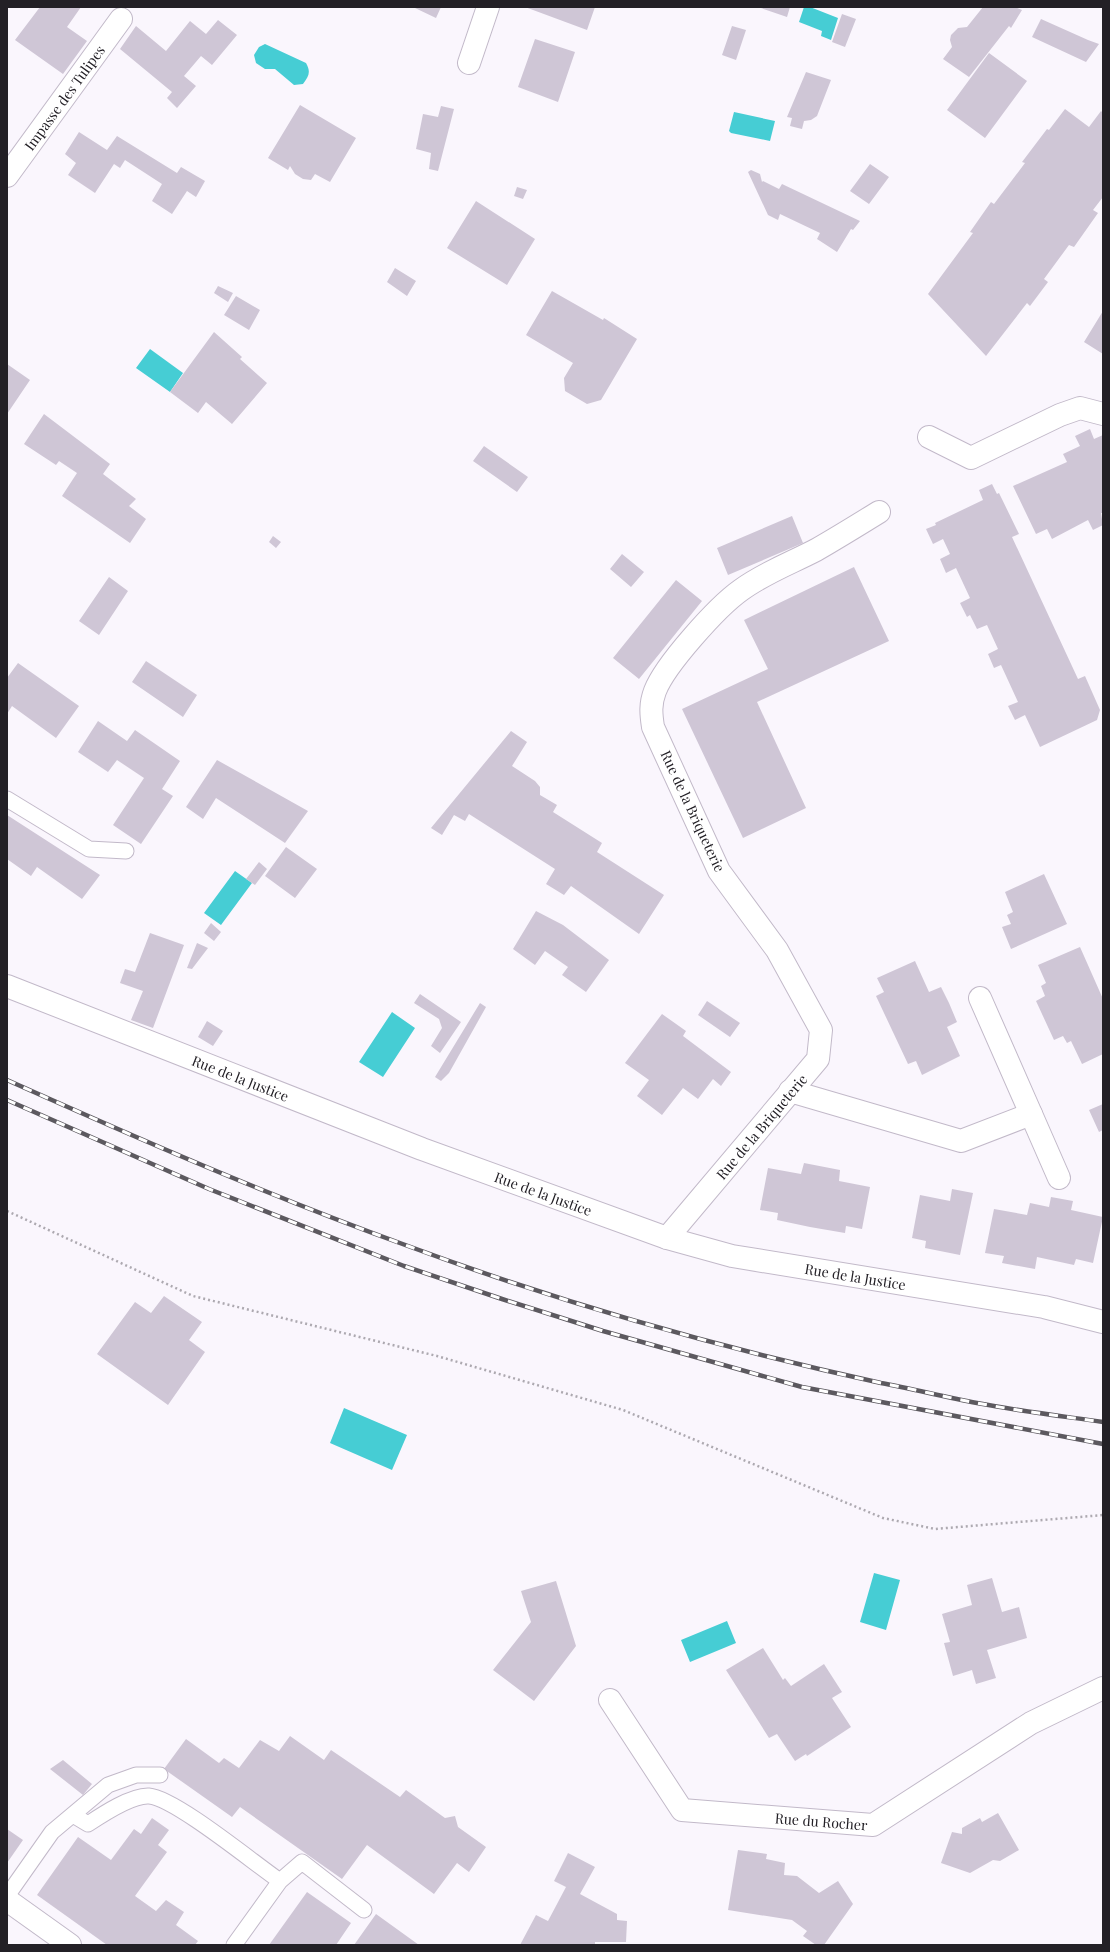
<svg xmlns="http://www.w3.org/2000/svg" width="1110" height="1952" viewBox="0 0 1110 1952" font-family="'Playfair Display',serif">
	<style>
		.water { fill: #46cdd4 }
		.building { fill: #cfc6d6 }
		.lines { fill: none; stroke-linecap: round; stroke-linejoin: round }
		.service-casing { stroke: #c2b9c9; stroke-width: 17 }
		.minor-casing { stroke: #c2b9c9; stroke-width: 24 }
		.path { stroke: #ada9b0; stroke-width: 2.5; stroke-dasharray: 2 3; stroke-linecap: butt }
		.service { stroke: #fff; stroke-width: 15 }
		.minor { stroke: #fff; stroke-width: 22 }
		.rail-casing { stroke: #5c595f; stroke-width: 4.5 }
		.rail { stroke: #fff; stroke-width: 3; stroke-dasharray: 9; stroke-linecap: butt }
		.labels { text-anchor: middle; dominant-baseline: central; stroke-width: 4; stroke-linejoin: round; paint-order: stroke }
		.street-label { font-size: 14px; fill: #232026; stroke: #fff }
	</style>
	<rect width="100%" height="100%" fill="#faf6fd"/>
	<!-- water -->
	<path class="water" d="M804,7h6l28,11 -7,22 -10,-4 1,-5 -23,-9z
		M265,44l41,19c5,9 3,13 -3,21l-9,1 -19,-16h-10l-9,-6 -2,-8 5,-8z
		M734,112l41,9 -5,20 -39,-8 -2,-2z
		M150,349l33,24 -13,19 -34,-24z
		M235,871l17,12 -31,42 -17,-12z
		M392,1012l23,16 -32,49 -24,-15z
		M344,1408l63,27 -15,35 -62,-27z
		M874,1573l26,7 -14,50 -26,-8z
		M727,1621l9,22 -46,19 -9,-22z"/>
	<!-- building -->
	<path class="building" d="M40,7h41l-14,20 20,14 -24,33 -48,-34z
		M415,7h26l-5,11 -21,-10z
		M525,7h70l-8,23z
		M758,7h32l-3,10z
		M983,7h32l7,3 -11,18 -2,-2 -40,51 -26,-18 9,-12 -2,-7 1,-5 7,-7 9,-1z
		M842,14l14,5 -11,28 -13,-5z
		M1041,19l47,21 11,4 -13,18 -54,-25z
		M218,20l19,15 -25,30 -11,-9 -17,20 12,10 -19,22 -10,-10 5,-6 -52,-43 16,-23 30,25 24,-30 16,13z
		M732,26l14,4 -10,30 -14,-5z
		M535,39l40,13 -17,50 -40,-15z
		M989,53l38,28 -42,57 -38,-28z
		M806,72l25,8 -14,36 -6,4 -7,1 -2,8 -12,-3 2,-8 -5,-1z
		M300,105l56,33 -26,44 -15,-8 -4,6 -8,-1 -8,-5 -5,-8 -2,4 -20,-12z
		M441,106l13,3 -16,62 -9,-2 2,-16 -15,-4 7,-35 15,3z
		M1065,109l24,18 12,-16 2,2v84l-10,13 5,3 -24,34 -5,-2 -25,34 4,3 -18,24 -3,-3 -41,53 -58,-62 45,-61 -3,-1 21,-30 3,2 31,-41 -3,-1 25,-33 2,1z
		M79,132l28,18 10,-14 60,37 4,-6 24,14 -9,16 -9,-6 -15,23 -20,-13 10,-17 -37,-24 -5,8 -6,-4 -19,29 -27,-18 8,-12 -11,-9z
		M870,164l19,13 -20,27 -19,-13z
		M751,170l9,4 2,8 1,-1 16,8 3,-5 78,37 -7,9 -2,-1 -14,23 -20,-13 3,-6 -40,-19 -2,6 -10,-5 -20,-43z
		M517,187l10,3 -4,9 -9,-3z
		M476,201l59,38 -28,46 -60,-37z
		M395,268l21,13 -9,15 -20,-14z
		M218,286l15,7 -5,9 -14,-9z
		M552,291l51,29 1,-2 33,21 -36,61 -14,4 -22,-13 -1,-13 9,-15 -47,-28z
		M236,296l24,14 -11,20 -25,-15z
		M1103,311v43l-19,-12z
		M214,332l28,25 -2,2 27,24 -35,41 -26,-22 -8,11 -28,-21z
		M7,364l23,16 -23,34z
		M44,414l66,50 -7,10 33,25 -7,7 17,13 -16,24 -68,-47 15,-23 -18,-12 -3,4 -32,-21z
		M1090,429l4,10 9,-4v78h-2l2,12 -10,5 -5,-10 -36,19 -5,-10 -11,5 -23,-48 54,-24 -4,-8 17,-8 -5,-10z
		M484,446l44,31 -11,15 -44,-31z
		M992,484l5,10 2,-1 20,41 -7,3 66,142 7,-3 15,34 -3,10 -57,27 -15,-32 -10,5 -7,-14 10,-4 -17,-37 -7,3 -6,-14 10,-5 -11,-24 -10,4 -7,-14 -3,2 -7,-14 10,-5 -14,-30 -10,5 -6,-14 10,-5 -7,-15 -10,5 -7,-15 10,-4 -1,-2 48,-23 -4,-10z
		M792,516l11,27 -75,32 -11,-27z
		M273,536l8,6 -5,6 -7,-6z
		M622,554l22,18 -13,15 -21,-18z
		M854,567l35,74 -132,61 49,106 -63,30 -61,-129 86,-40 -24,-49z
		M109,577l19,14 -29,44 -20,-14z
		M676,580l26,21 -63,78 -26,-21z
		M146,661l51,34 -14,22 -51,-35z
		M18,663l61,43 -23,32 -44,-32 -5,8v-36z
		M98,721l29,20 8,-11 45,31 -18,28 11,7 -32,48 -28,-19 31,-47 -27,-18 -9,12 -30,-20z
		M511,731l16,11 -15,24 23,15 5,6v8l17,10 -4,7 49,31 -5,9 67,43 -25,39 -68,-48 -7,9 -18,-11 9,-15 -86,-55 -4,7 -11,-6 -12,20 -11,-7z
		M217,760l91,51 -23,32 -69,-45 -13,21 -17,-12z
		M7,815l93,60 -18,24 -45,-32 -6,9 -24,-17z
		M286,847l31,22 -22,29 -30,-22z
		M259,862l8,7 -12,16 -9,-6z
		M1044,874l23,50 -56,25 -9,-22 9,-3 -4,-9 6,-3 -8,-20z
		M536,911l27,14 46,35 -23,32 -24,-17 6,-8 -23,-16 -10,14 -22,-16z
		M211,923l10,9 -7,9 -10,-8z
		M150,933l34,12 -31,83 -22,-8 12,-29 -23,-8 5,-14 10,3z
		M197,943l11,5 -16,21 -5,-1z
		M1080,947l23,52v55l-21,10 -11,-23 -4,2 -4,-7 -9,4 -18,-39 9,-5 -4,-10 5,-3 -8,-18z
		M915,961l14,31 12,-5 8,16 8,19 -10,5 13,29 -38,19 -6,-14 -8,3 -32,-68 8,-4 -7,-14z
		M420,994l41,28 -21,31 -9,-7 11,-18 -3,-9 -25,-16z
		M707,1001l33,22 -10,14 -32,-22z
		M480,1003l6,4 -37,66 -8,8 -6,-4z
		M662,1014l24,17 -3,5 48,36 -10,14 -8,-7 -15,20 -15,-11 -21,27 -25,-19 12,-16 -24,-17z
		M207,1021l16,10 -10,15 -15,-9z
		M1103,1104v26l-4,2 -10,-22z
		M804,1163l36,7 -1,11 31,6 -8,42 -16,-3 -1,7 -35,-6 -33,-7 1,-7 -18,-3 8,-42 33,6z
		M952,1189l21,4 -13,62 -35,-7 1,-7 -14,-3 8,-43 30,6z
		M1051,1197l22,4 -2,9 32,7 -10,46 -17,-4 -2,6 -37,-8 -2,12 -33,-6 2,-7 -19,-3 9,-44 33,6 3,-12 19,4z
		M164,1296l38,26 -13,18 16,12 -37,53 -71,-51 38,-52 16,11z
		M992,1578l10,34 17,-5 8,31 -40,12 9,28 -20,6 -4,-14 -19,6 -9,-33 6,-1 -8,-28 30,-9 -5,-20z
		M556,1581l20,65 -42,55 -41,-31 38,-48 -10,-31z
		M763,1648l20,32 2,-2 6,8 33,-22 18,28 -10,6 19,29 -44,29 -1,-2 -11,7 -18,-27 -8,4 -43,-68z
		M290,1736l34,24 7,-10 69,47 6,-7 39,28 10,-2 3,11 28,20 -17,25 -12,-9 -23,31 -67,-49 -25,34 -102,-72 -8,10 -68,-48 22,-30 33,24 5,-5 15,10 21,-28 19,11z
		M63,1760l29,24 -9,11 -33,-26z
		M998,1813l21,37 -19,11 -7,-1 -23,13 -29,-10 11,-31 10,2v-6l18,-10 2,4z
		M152,1818l17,12 -11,15 9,7 -32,44 21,15 10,-11 18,12 -8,13 22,16 -3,4h-88l-70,-50 41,-58 33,23 23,-31 7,5z
		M7,1829l16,11 -16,23z
		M738,1850l29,4 -1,5 19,4 -1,12 13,1 22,17 19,-12 15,23 -29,41h-8l-13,-9 4,-5 -15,-11 -64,-10z
		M568,1853l27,14 -15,27 37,20v6l10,1 -1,21h-31v3h-75l16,-30 12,6 18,-34 -12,-6z
		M307,1892l44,31 -15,22h-67z
		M376,1914l43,31h-65z"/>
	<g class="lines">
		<defs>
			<path id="service" d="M7,799l82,50 37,2
				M73,1815l15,9c15,-10 44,-29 61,-28 26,2 106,68 131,85l22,-19 62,48
				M7,1896l45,-64 56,-47 28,-10h24
				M234,1945l46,-64"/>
			<g id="minor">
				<path d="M469,63l19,-56"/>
				<path id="s1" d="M7,176l114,-157"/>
				<path d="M929,437l42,21 89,-43 20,-7 23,6"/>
				<path id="s2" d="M7,986l415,163 245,89 65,18 312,51 59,15"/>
				<path d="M790,1091l171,50 70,-27 -51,-116"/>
				<path d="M1031,1114l28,64"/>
				<path id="s3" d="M667,1238l151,-179 3,-29 -44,-80 -58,-79 -66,-144c-2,-13 -3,-23 2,-36 10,-26 62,-84 86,-101 23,-17 50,-27 75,-40 21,-12 42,-25 63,-38"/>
				<path id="s4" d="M610,1700l72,110 191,15 158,-102 72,-35"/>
				<path d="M7,1900l63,45"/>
			</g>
		</defs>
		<!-- service casing -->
		<use href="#service" class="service-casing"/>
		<!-- minor casing -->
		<use href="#minor" class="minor-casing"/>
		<!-- path -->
		<path class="path" d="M7,1211l186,85 244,60 186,54 260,108 52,11 168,-14"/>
		<!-- service -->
		<use href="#service" class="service"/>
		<!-- minor -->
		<use href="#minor" class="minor"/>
		<defs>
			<path id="rail" d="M7,1080c132,59 265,117 401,166 154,57 312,102 473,137 32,6 64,14 96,20 42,8 84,13 126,19
				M7,1100l202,89 195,77 98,33 101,32 199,56 301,57"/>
		</defs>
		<!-- rail casing -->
		<use href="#rail" class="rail-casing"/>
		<!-- rail -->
		<use href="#rail" class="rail"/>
	</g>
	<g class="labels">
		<!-- street labels -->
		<g class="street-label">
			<text stroke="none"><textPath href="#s1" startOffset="97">Impasse des Tulipes</textPath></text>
			<text transform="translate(693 811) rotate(65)">Rue de la Briqueterie</text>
			<text stroke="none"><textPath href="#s2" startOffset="251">Rue de la Justice</textPath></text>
			<text stroke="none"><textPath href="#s3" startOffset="146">Rue de la Briqueterie</textPath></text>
			<text stroke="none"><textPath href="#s2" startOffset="575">Rue de la Justice</textPath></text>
			<text stroke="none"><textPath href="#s2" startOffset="899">Rue de la Justice</textPath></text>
			<text stroke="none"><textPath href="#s4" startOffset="271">Rue du Rocher</textPath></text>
		</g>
	</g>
	<!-- border -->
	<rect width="1110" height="1952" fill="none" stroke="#232026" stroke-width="16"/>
</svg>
